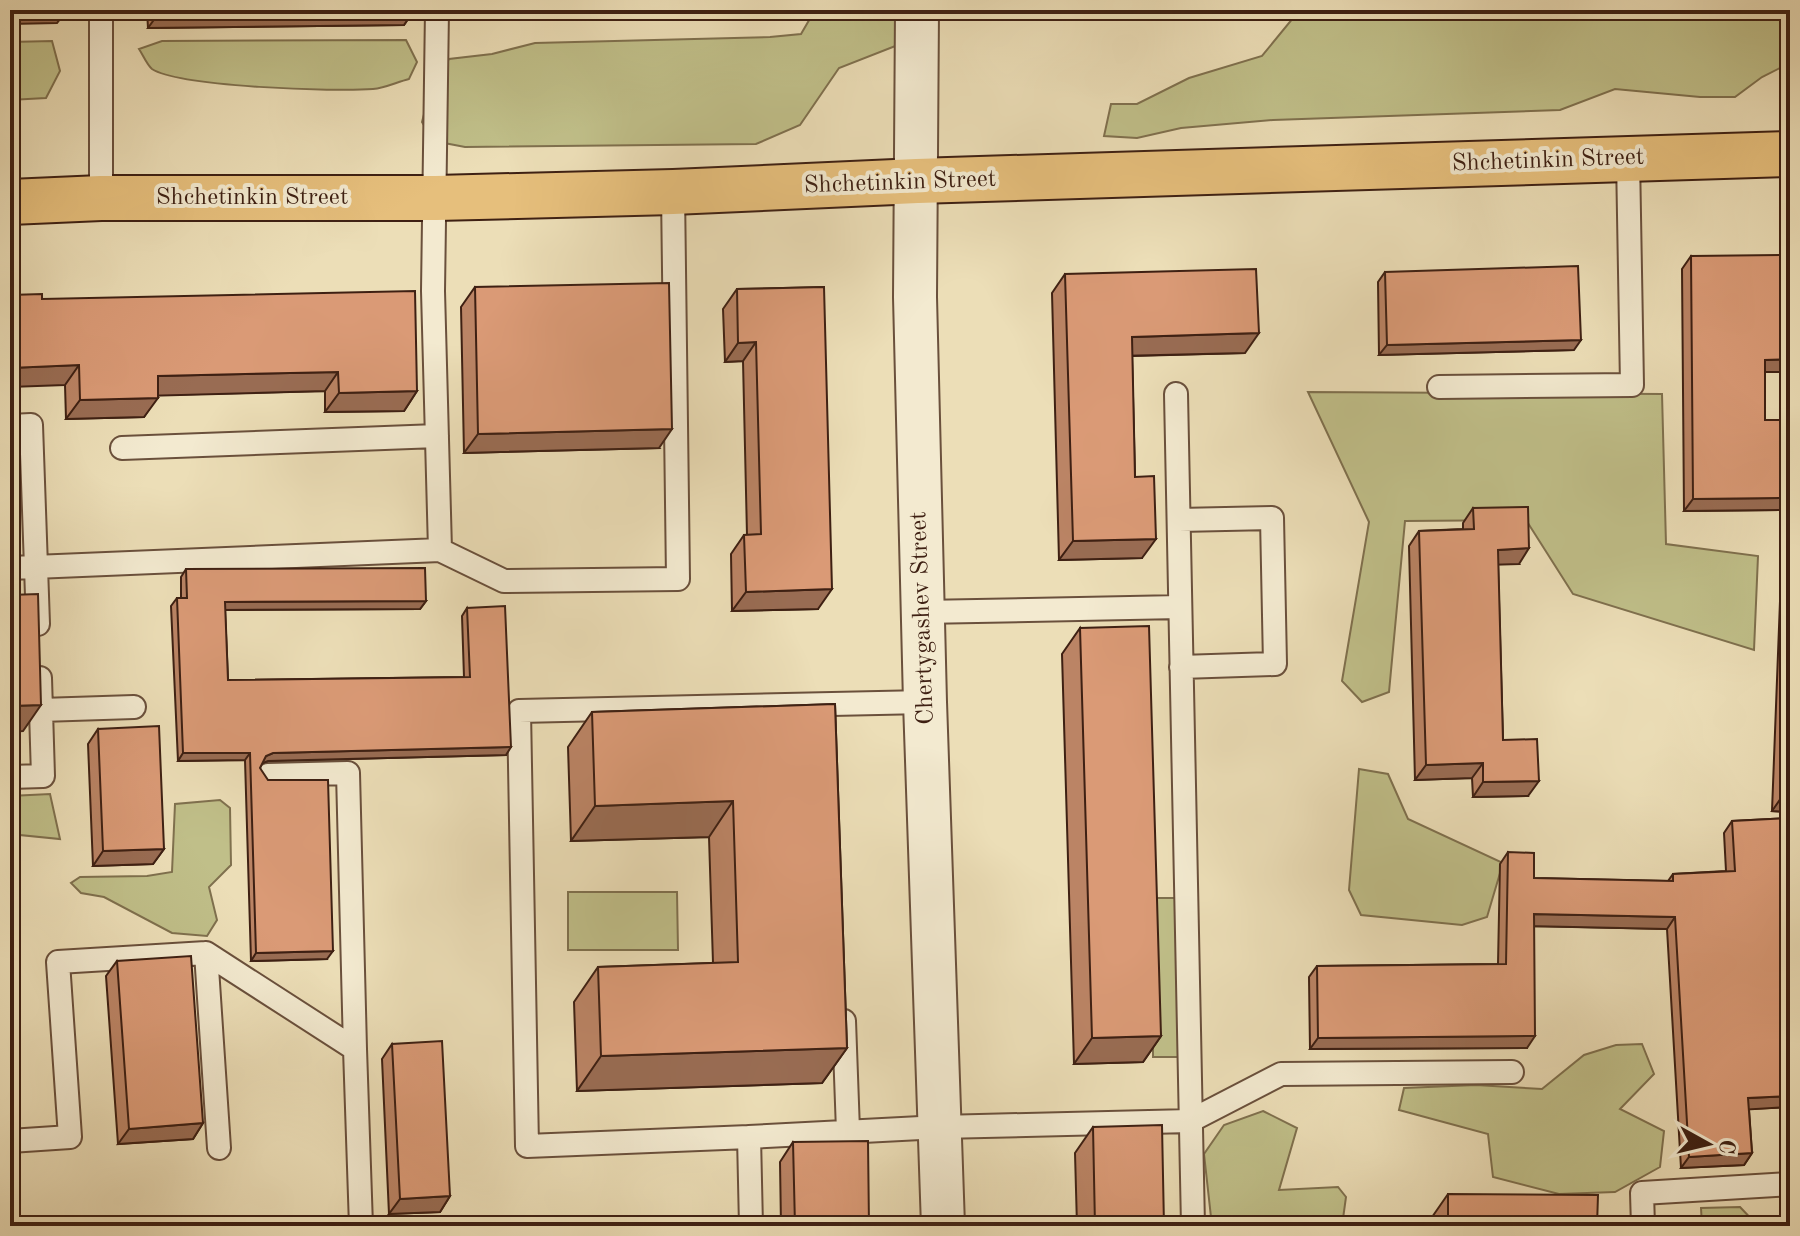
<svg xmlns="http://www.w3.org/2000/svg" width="1800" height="1236" viewBox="0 0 1800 1236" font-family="'Old Standard TT',serif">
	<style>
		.green { fill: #c0bf89; stroke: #7f704e; stroke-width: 2 }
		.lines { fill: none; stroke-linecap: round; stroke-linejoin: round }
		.service-casing { stroke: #6a503c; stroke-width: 26 }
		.minor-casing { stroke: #6a503c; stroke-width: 46 }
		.primary-casing { stroke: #3e2013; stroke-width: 48 }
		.service { stroke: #f3ead0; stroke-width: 22 }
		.minor { stroke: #f3ead0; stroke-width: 42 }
		.primary { stroke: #e6bf7c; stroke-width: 44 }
		.wall { fill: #bb8465; stroke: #3e2013; stroke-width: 2 }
		.shaded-wall { fill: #996c53; stroke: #3e2013; stroke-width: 2 }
		.building { fill: #da9a76; stroke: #3e2013; stroke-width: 2 }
		.labels { text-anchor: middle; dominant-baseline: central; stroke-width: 8; stroke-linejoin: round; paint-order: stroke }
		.street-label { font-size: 24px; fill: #3e2013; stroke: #f3ead0 }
	</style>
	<rect width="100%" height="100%" fill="#ecdeb7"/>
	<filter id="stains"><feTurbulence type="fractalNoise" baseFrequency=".0025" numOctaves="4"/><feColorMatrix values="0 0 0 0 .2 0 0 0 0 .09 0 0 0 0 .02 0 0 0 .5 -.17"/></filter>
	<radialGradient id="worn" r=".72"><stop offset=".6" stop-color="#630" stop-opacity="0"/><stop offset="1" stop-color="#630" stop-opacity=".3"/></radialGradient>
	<!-- green -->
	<path class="green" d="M815,10h90l-2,33 -64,25 -39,57 -44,19 -291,3 -31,-6 -12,-19 8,-31 19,-32 43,-5 43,-11 235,-6 31,-3z
		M1308,10h482v53l-28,14 -27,20h-35l-85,-8 -55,21 -287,10 -92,8 -44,10 -33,-2 7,-32h26l52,-26 73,-22 31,-38z
		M406,40l11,22 -8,17c-12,3 -24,9 -36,10 -37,3 -193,-2 -221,-20 -5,-4 -9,-14 -13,-20l23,-8z
		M52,41l8,30 -14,27 -36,2v-58z
		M1308,392l354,2 4,150 92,12 -4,94 -181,-56 -47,-74 -121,1 -16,171 -27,10 -20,-21 27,-159z
		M1359,769l29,5 20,45 95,44 -16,54 -25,8 -101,-10 -12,-25z
		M50,794l10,45 -50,-5v-38z
		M220,800l10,8 1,57 -22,22 8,33 -10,16 -35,-3 -68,-36 -23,-4 -10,-10 9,-6 67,-1 25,-4 3,-68z
		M568,892h109l1,58h-110z
		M1153,898h26v159h-26z
		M1642,1044l12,30 -34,35 44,22 -4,36 -45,25 -56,2 -66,-17 -5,-43 -89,-24 5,-22 72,-3 66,4 42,-34 32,-10z
		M1263,1111l34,17 -18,62 59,-3 8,10 -4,29h-130l-8,-72 20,-29z
		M1740,1207l18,19h-56l-1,-18z"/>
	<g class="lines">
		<defs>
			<path id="service" d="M101,10v188
				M1439,387l193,-2 -4,-227
				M1176,394l17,832
				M10,426l21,-1 7,199
				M122,448l315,-12
				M1179,520l93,-2 3,146 -94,3
				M440,550l64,31 174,-2 -5,-387
				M10,568l430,-18 -7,-259 4,-281
				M922,612l258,-5
				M41,710l93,-3
				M268,775l80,-2 7,276
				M10,777l33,-1 -3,-98
				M206,953l13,195
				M844,1021l4,110
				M749,1137l-222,9 -8,-435 406,-9
				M10,1141l60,-4 -12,-175 148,-9 149,96 6,177
				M751,1226l-2,-89 191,-10 250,-6 91,-47 231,-2
				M1643,1226l-1,-33 148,-9"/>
			<path id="minor" d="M917,10l-2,287 10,405 18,524"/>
			<path id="primary" d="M10,202l91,-4h335l237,-6 244,-11 873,-27"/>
		</defs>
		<!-- service casing -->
		<use href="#service" class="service-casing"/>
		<!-- minor casing -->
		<use href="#minor" class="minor-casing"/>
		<!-- primary casing -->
		<use href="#primary" class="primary-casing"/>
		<!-- service -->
		<use href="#service" class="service"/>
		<!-- minor -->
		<use href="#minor" class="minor"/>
		<!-- primary -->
		<use href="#primary" class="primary"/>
	</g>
	<!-- wall -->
	<path class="wall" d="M147,10h267l-10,15 -256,3z
		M465,10h320l-2,3 -318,7z
		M1691,256l74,116v48h25v103v-13l-106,1 -2,-242z
		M1385,272l189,78 -195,5 -1,-73z
		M1065,274l180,79 -113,3 3,121 7,81 -83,2 -7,-267z
		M475,287l184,161 -195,5 -3,-146z
		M824,287l-6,322 -86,2 -1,-57 13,-19h3l-4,-174 -18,1 -2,-53 14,-20z
		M42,299l375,92 -13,20 -79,1v-21l-167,4 -14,22 -78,2 -1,-34z
		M1473,508l46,56h-21l5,176 25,56 -55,1 -1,-19 -57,2 -6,-234 10,-15 44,-2v-6z
		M1790,562v250l-18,-1 9,-236z
		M186,569l240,32 -6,8 -195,1 3,70 236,-3 -2,-61 5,-8 39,147 -238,6 -6,2 -2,5 67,191 -76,2 -6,-201 -67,1 -7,-155 6,-8h4v-21z
		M1080,628l81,408 -18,26 -69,2 -12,-410z
		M835,704l12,344 -25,35 -245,8 -3,-89 24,-35 115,-4 -4,-126 -138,4 -3,-94 24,-35z
		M98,729l66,120 -11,15 -60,2 -5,-122z
		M1790,818v289l-41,2 3,44 -8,12 -63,3 -14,-239 -133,-3 -7,122 -217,1 -1,-72 8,-11 181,-2 2,-100 8,-12 26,26 134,3 5,-7 53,-3 -2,-38 8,-12z
		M117,961l86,162 -10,16 -75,5 -12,-168z
		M392,1044l58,152 -10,16 -51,2 -7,-155z
		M1093,1127l71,99h-87l-2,-73z
		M793,1142l76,84h-88l-1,-64z
		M1448,1194l149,32h-167v-6z"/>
	<!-- shaded-wall -->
	<path class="shaded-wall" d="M10,10h57l-10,13 -47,1z
		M161,10h253l-10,15 -256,3z
		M472,10h313l-2,3 -318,7z
		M1068,10h184l-188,6z
		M1259,333l-14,20 -127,3 14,-19z
		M1581,340l-7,10 -195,5 8,-10z
		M756,342l-13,19 -18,1 13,-19z
		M1790,359v13h-34l9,-12z
		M79,365l-14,20 -55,2v-19z
		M338,372l-13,19 -181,5 14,-20z
		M417,391l-13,20 -79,1 14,-19z
		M158,398l-14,19 -78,2 14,-19z
		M672,429l-13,19 -195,5 14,-19z
		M1790,498v12l-106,1 9,-12z
		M1156,539l-14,19 -83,2 14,-19z
		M1529,548l-10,16 -32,1 11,-15z
		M832,589l-14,20 -86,2 14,-19z
		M426,601l-6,8 -201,1 6,-8z
		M41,705l-18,26 -13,1v-26z
		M511,747l-5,8 -238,6 -8,3 6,-8 7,-3z
		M183,753h67l-5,7 -67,1z
		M1483,763l-11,15 -57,2 11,-15z
		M1539,781l-11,15 -55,1 10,-15z
		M1781,798l9,1v13l-18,-1z
		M733,801l-24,36 -138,4 24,-35z
		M164,849l-11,15 -60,2 10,-15z
		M1534,914l141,3 -8,12 -141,-3z
		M333,951l-6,8 -76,2 5,-8z
		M1161,1036l-18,26 -69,2 18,-26z
		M1535,1036l-8,12 -217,1 8,-11z
		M847,1048l-25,35 -245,8 24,-35z
		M1790,1096v11l-50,3 8,-12z
		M10,1109h7l-4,5h-3z
		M203,1123l-10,16 -75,5 11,-15z
		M1752,1153l-8,12 -63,3 8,-11z
		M450,1196l-10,16 -51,2 11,-15z"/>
	<!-- building -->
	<path class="building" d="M1790,255v104l-25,1v60h25v78l-97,1 -2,-243z
		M1578,266l3,74 -194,5 -2,-73z
		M1256,269l3,64 -127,4 3,140 19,-1 2,63 -83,2 -8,-267z
		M669,283l3,146 -194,5 -3,-147z
		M824,287l8,302 -86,3 -2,-57 17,-1 -5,-192 -18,1 -1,-54z
		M415,291l2,100 -78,2 -1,-21 -180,4v22l-78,2 -1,-35 -69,3v-73l32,-1v5z
		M1528,507l1,41 -31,2 5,190 34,-1 2,42 -56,1v-19l-57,2 -7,-234 55,-2 -1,-21z
		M1790,562v237l-9,-1z
		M425,568l1,33 -201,1 3,78 242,-3 -3,-69 38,-2 6,141 -238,6 -7,3 -6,12 8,12h60l5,171 -77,2 -6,-200h-67l-6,-155h10l-1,-29z
		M38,594l3,111 -31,1v-111z
		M1149,626l12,410 -69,2 -12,-410z
		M835,704l12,344 -246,8 -3,-89 140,-5 -5,-161 -138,5 -3,-94z
		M159,726l5,123 -61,2 -5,-122z
		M1790,818v278l-42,2 4,55 -63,4 -14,-240 -141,-3 1,122 -217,2 -1,-72 189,-2 2,-112 26,1v25l139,3v-7l62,-3 -3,-50z
		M10,947l7,162h-7z
		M191,956l12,167 -74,6 -12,-168z
		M442,1041l8,155 -50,3 -8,-155z
		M1162,1125l2,101h-69l-2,-99z
		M868,1141l1,85h-74l-2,-84z
		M1448,1194l150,1 -1,31h-149z"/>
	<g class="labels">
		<!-- street labels -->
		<g class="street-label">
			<text transform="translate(1548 161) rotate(-2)">Shchetinkin Street</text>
			<text transform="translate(900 183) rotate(-2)">Shchetinkin Street</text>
			<text x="252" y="198">Shchetinkin Street</text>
			<text transform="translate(923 618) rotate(-92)">Chertygashev Street</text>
		</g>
	</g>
	<!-- margin -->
	<rect width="1800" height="1236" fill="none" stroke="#ecdeb7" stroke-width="40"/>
	<rect x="12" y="12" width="1776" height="1212" fill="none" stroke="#3e2013" stroke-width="4"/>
	<rect x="20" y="20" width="1760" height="1196" fill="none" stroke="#3e2013" stroke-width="2"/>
	<!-- north arrow -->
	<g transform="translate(1708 1144) rotate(98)" stroke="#f3ead0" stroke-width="6" paint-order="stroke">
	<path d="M0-6L14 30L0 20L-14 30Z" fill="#3e2013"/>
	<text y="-12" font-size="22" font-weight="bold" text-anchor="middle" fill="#3e2013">С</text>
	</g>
	<rect width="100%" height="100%" filter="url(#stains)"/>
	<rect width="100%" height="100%" fill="url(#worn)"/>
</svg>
